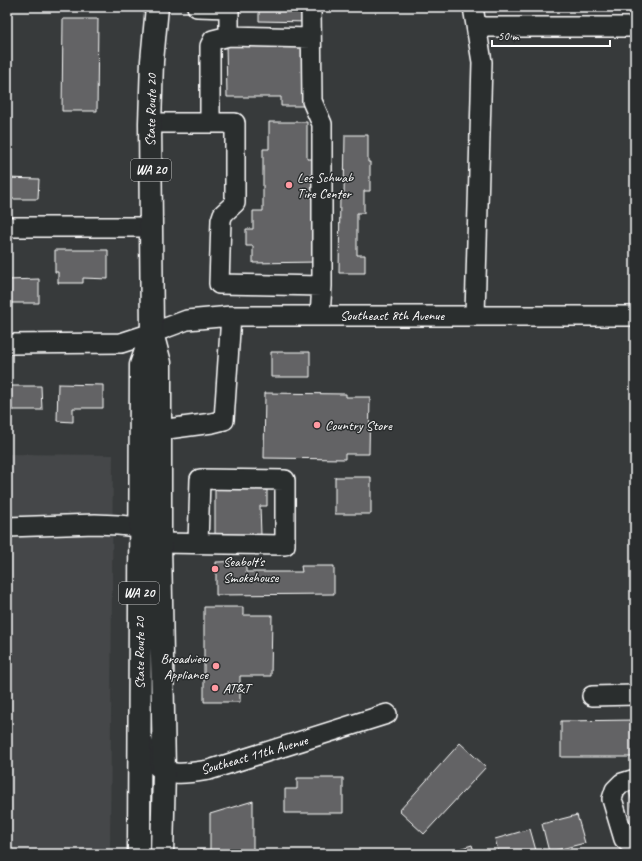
<svg xmlns="http://www.w3.org/2000/svg" width="642" height="861" viewBox="0 0 642 861" font-family="Caveat,sans-serif">
	<style>
		.built { fill: #444748 }
		.building { fill: #636465; stroke: #fff }
		.lines { fill: none; stroke-linecap: round; stroke-linejoin: round }
		.minor-casing { stroke: #fff; stroke-width: 22 }
		.major-casing { stroke: #fff; stroke-width: 25 }
		.minor { stroke: #2a2d2e; stroke-width: 19 }
		.major { stroke: #2a2d2e; stroke-width: 22 }
		.poi-dot { fill: #ff9aa2; stroke: #2a2d2e; stroke-width: 1.5 }
		.labels { text-anchor: middle; dominant-baseline: central; stroke-width: 3; stroke-linejoin: round; paint-order: stroke }
		.shield { fill: #2a2d2e; stroke: #bfc0c0; stroke-width: 1 }
		.shield-label { font-size: 13px; font-weight: bold; fill: #fff }
		.street-label { font-size: 14px; fill: #fff; stroke: #2a2d2e }
		.poi-label { font-size: 14px; fill: #fff; stroke: #2a2d2e; text-anchor: start }
	</style>
	<rect width="100%" height="100%" fill="#373a3b"/>
	<filter id="ink" filterUnits="userSpaceOnUse"><feTurbulence type="fractalNoise" baseFrequency=".025" numOctaves="2"/><feDisplacementMap in="SourceGraphic" scale="8" xChannelSelector="R" yChannelSelector="G"/><feConvolveMatrix kernelMatrix="1 2 1 2 8 2 1 2 1" color-interpolation-filters="sRGB"/></filter>
	<g filter="url(#ink)">
		<!-- built -->
		<path class="built" d="M7,454l106,1 -3,399h-103z"/>
		<!-- building -->
		<path class="building" d="M259,7h51v15l-51,-1z
			M63,19h35l-1,92h-35z
			M307,42v64h-26v-9h-54l-1,-54z
			M269,122h38v37h8l3,103 -65,1v-17h-7v-17h7v-18h10v-62h6z
			M345,135h23v27h2v29h-6v22h-7v42h8v18h-26l1,-78h4z
			M7,178l32,1 -1,20h-31z
			M55,250h53v29l-25,-1v5h-25v-11h-3z
			M39,279v24h-32v-23z
			M271,352h39v25h-39z
			M58,384l45,1v23h-30v14l-16,-1z
			M7,386h34l1,24h-35z
			M265,393l81,1v3h24l-1,57h-24v5l-81,-1z
			M335,477h36v37h-36z
			M215,489h52v17h-7l1,29h-46z
			M246,561v11h56l-1,-6h33v28l-118,1v-33z
			M204,607h39v8h29l-1,61h-31v26h-36z
			M635,720v37h-74v-36z
			M460,743l26,24 -62,67 -25,-23z
			M297,778h46v35h-58v-24h12z
			M635,789v26l-6,-25z
			M253,801v53h-54v-4h11v-36z
			M577,815l8,28 -36,9 -7,-28z
			M530,829l7,25h-38l-4,-15z
			M472,845l3,9h-33z"/>
		<g class="lines">
			<defs>
				<path id="minor" d="M197,7l32,1
					M229,7v29l82,2
					M311,7l1,94 10,23v162l-2,29
					M473,7l9,55 -7,253
					M477,27h158
					M210,122v-76l3,-6 16,-4
					M150,123h85v80l-12,11 -2,6 -2,64 103,2
					M7,227h144
					M7,344l114,-1 31,-10 35,-13 44,-4h404
					M160,430l52,-7 12,-3 7,-104
					M7,527l88,-3 23,1 21,2 12,11
					M160,543l125,2v-65l-85,-1 -2,65
					M592,696l43,-1
					M140,734c3,8 8,23 13,29 15,15 37,10 56,7l178,-56
					M635,779l-13,4 -7,7 -3,9 12,40 7,6 4,1"/>
				<path id="major" d="M157,7l-5,54 -2,62 2,210 8,30v180l4,228 -2,83
					M139,854l2,-489 11,-32"/>
			</defs>
			<!-- minor casing -->
			<use href="#minor" class="minor-casing"/>
			<!-- major casing -->
			<use href="#major" class="major-casing"/>
			<!-- minor -->
			<use href="#minor" class="minor"/>
			<!-- major -->
			<use href="#major" class="major"/>
		</g>
	</g>
	<!-- markers -->
	<g class="poi-dot">
		<circle cx="289" cy="185" r="4"/>
		<circle cx="317" cy="425" r="4"/>
		<circle cx="215" cy="569" r="4"/>
		<circle cx="216" cy="666" r="4"/>
		<circle cx="215" cy="688" r="4"/>
	</g>
	<g class="labels">
		<!-- shield labels -->
		<g class="shield">
			<rect x="131" y="159" width="40" height="22" rx="3"/>
			<rect x="119" y="582" width="40" height="22" rx="3"/>
		</g>
		<g class="shield-label">
			<text x="151" y="170">WA 20</text>
			<text x="139" y="593">WA 20</text>
		</g>
		<!-- street labels -->
		<g class="street-label">
			<text transform="translate(151 110) rotate(-89)">State Route 20</text>
			<text x="392" y="315">Southeast 8th Avenue</text>
			<text transform="translate(139 653) rotate(-90)">State Route 20</text>
			<text transform="translate(254 755) rotate(-16)">Southeast 11th Avenue</text>
		</g>
		<!-- poi labels -->
		<g class="poi-label">
			<text x="297" y="177">Les Schwab<tspan x="297" dy="16">Tire Center</tspan></text>
			<text x="325" y="425">Country Store</text>
			<text x="223" y="561">Seabolt's<tspan x="223" dy="16">Smokehouse</tspan></text>
			<text x="208" y="658" text-anchor="end">Broadview<tspan x="208" dy="16">Appliance</tspan></text>
			<text x="223" y="688">AT&amp;T</text>
		</g>
	</g>
	<!-- margin -->
	<rect width="642" height="861" fill="none" stroke="#2a2d2e" stroke-width="24"/>
	<rect x="12" y="12" width="618" height="837" fill="none" stroke="#fff" stroke-width="1.5" filter="url(#ink)"/>
	<!-- scale -->
	<path d="M492 40v6h118v-6" fill="none" stroke="#ffffff" stroke-width="2"/>
	<text x="498" y="40" font-size="12" fill="#ffffff" stroke="#2a2d2e" stroke-width="3" paint-order="stroke">50 m</text>
</svg>
